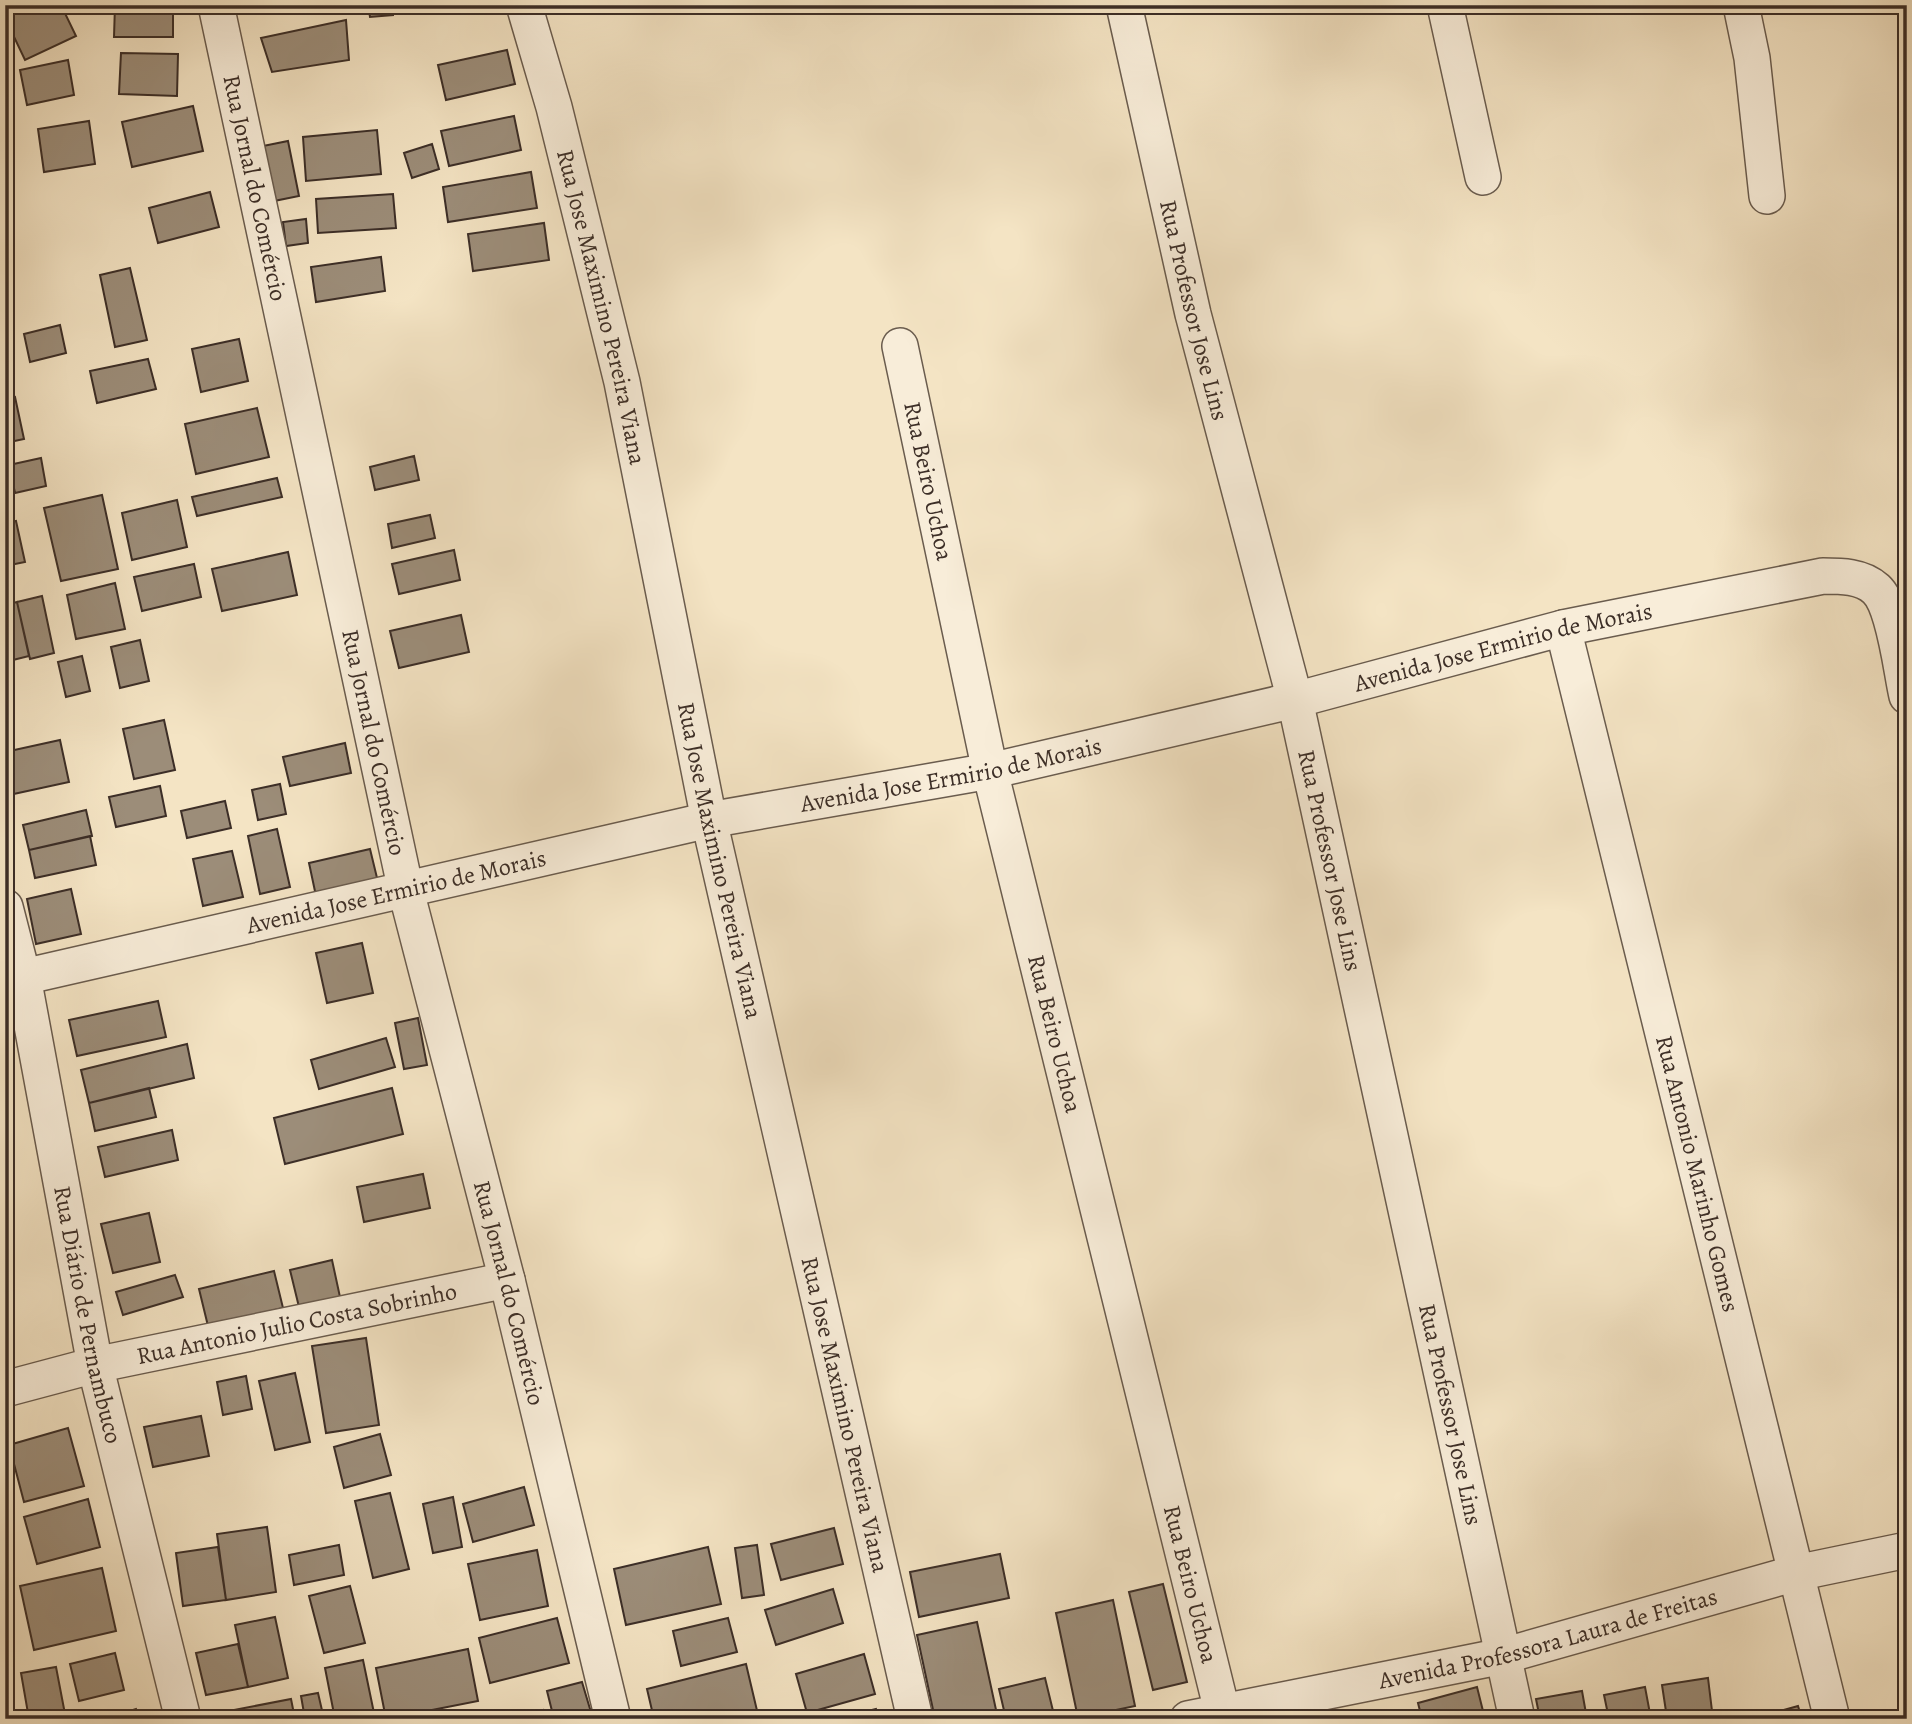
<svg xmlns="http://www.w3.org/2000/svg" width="1912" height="1724" viewBox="0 0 1912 1724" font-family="Alegreya,serif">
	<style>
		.building { fill: #9c8d79; stroke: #3c2e27; stroke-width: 2 }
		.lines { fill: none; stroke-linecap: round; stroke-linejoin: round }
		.street-casing { stroke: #6a5c4e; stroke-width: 38 }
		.street { stroke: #f8edd9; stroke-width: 35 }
		.labels { text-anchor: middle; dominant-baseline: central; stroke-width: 6; stroke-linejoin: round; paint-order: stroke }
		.street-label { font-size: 24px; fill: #3c2e27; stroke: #f8edd9 }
	</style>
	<rect width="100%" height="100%" fill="#f4e4c4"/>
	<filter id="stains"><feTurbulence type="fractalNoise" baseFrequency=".00286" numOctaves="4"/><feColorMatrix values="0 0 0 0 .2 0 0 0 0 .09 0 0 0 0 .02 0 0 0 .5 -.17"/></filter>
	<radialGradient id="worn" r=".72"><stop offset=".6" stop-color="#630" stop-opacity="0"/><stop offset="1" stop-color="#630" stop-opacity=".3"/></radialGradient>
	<!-- building -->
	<path class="building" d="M5,5h56l15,31 -51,24 -20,-42z
		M115,5h58v32h-59z
		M248,5h47l-45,8z
		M368,5h24l1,10 -23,2z
		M396,5h32l-31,7z
		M346,20l3,40 -77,12 -11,-34z
		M507,50l8,34 -69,16 -8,-35z
		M121,53l57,1 -1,42 -58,-2z
		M68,60l6,35 -47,10 -7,-35z
		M5,74h4l4,61h-8z
		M193,106l10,45 -71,16 -10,-45z
		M514,116l7,34 -72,16 -8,-35z
		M89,121l6,43 -51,8 -6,-43z
		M377,130l4,44 -75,7 -3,-44z
		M288,141l11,55 -25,5 -11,-55z
		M432,144l7,25 -27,9 -8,-25z
		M531,172l6,36 -89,14 -5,-35z
		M210,192l9,35 -61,16 -9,-35z
		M393,194l3,34 -78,5 -2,-34z
		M306,219l2,24 -22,3 -3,-24z
		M544,223l5,37 -76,11 -5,-37z
		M381,257l4,34 -69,11 -5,-35z
		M130,268l17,72 -32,7 -15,-72z
		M60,325l6,28 -36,9 -6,-28z
		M8,338l5,24 -8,2v-25z
		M239,339l9,42 -47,11 -9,-43z
		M148,359l8,30 -59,14 -7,-32z
		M15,397l9,42 -19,4v-44z
		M257,408l12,49 -73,17 -11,-50z
		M414,456l5,24 -44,10 -5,-23z
		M41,458l5,28 -31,7 -6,-28z
		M277,478l5,19 -85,19 -5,-19z
		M102,495l16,74 -57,12 -17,-73z
		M177,500l10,47 -55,13 -10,-47z
		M430,515l5,23 -43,10 -4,-24z
		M16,521l9,41 -20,4v-43z
		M454,550l6,30 -61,14 -7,-30z
		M288,552l9,43 -75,16 -10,-42z
		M194,564l7,33 -59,14 -8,-34z
		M115,583l10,46 -49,10 -9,-44z
		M42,596l12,57 -24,6 -13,-57z
		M17,602l12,54 -24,6v-57z
		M461,615l8,37 -70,16 -9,-37z
		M140,640l9,41 -29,7 -9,-41z
		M82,656l8,35 -24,6 -8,-35z
		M164,720l11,50 -41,9 -11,-50z
		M60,740l9,42 -60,13 -4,-43z
		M345,743l6,30 -61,13 -7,-29z
		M280,784l6,30 -28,6 -6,-30z
		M160,786l6,30 -50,11 -7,-30z
		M225,801l6,27 -44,10 -6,-27z
		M86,810l6,26 -63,14 -6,-25z
		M277,829l13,58 -30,7 -12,-58z
		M90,836l6,29 -61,13 -6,-28z
		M370,849l8,33 -62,14 -7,-33z
		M232,851l11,46 -40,9 -10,-47z
		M71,889l10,45 -45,10 -9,-45z
		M362,943l11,50 -46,10 -11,-50z
		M158,1001l8,36 -89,19 -8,-36z
		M418,1018l9,47 -23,4 -9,-46z
		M386,1038l9,29 -76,22 -8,-29z
		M187,1044l7,34 -105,25 -8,-33z
		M149,1088l7,29 -61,14 -6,-28z
		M392,1088l11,46 -118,30 -11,-46z
		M172,1130l6,30 -73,17 -7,-30z
		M423,1174l7,34 -66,14 -7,-35z
		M149,1213l11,49 -47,11 -12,-49z
		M332,1260l8,37 -41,10 -9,-37z
		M274,1271l9,37 -75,18 -9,-37z
		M175,1275l8,22 -60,18 -7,-23z
		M366,1338l13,87 -53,8 -14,-87z
		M295,1373l15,69 -35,8 -16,-69z
		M246,1376l6,33 -29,6 -6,-33z
		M201,1416l8,40 -56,11 -9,-40z
		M68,1428l16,58 -60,16 -15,-57z
		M380,1434l11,41 -47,13 -10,-41z
		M524,1487l10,38 -61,17 -10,-38z
		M390,1493l19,76 -36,9 -18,-77z
		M453,1497l9,50 -29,6 -10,-49z
		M88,1499l12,48 -63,17 -13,-47z
		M267,1527l9,65 -50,8 -9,-66z
		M834,1528l9,36 -62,16 -10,-36z
		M339,1545l5,30 -50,10 -5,-30z
		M757,1545l7,50 -22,3 -7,-50z
		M218,1547l8,53 -43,6 -7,-53z
		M708,1547l13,57 -95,21 -12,-56z
		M537,1550l11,56 -68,14 -12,-56z
		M1000,1554l9,44 -90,19 -9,-45z
		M102,1568l14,63 -82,19 -14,-64z
		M1163,1584l24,98 -34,8 -24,-98z
		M350,1586l15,57 -41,10 -15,-57z
		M833,1589l10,34 -67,22 -11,-35z
		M1113,1600l22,106 -57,12 -22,-105z
		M275,1617l13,61 -40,9 -13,-62z
		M557,1618l12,45 -79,20 -11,-45z
		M728,1618l9,34 -56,14 -8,-35z
		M977,1622l21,97h-63l-18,-84z
		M238,1644l10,43 -42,8 -10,-42z
		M468,1649l10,52 -92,18 -10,-51z
		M115,1653l9,37 -45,11 -9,-37z
		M864,1654l11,40 -68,19 -11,-39z
		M363,1660l11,53 -39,6 -10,-51z
		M746,1664l13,55h-105l-7,-30z
		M56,1667l9,47 -36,5 -8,-46z
		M1045,1678l10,41h-49l-7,-30z
		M1708,1678l4,33 -45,7 -5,-33z
		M582,1682l11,37h-39l-7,-28z
		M1477,1687l8,32h-63l-4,-16z
		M1645,1687l6,32h-42l-5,-24z
		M1582,1691l5,28h-47l-4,-20z
		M318,1693l6,26h-19l-4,-23z
		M291,1699l4,20h-81l-1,-5z
		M1798,1706l4,13h-50z
		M136,1709l3,10h-35z
		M876,1709l3,10h-43z
		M543,1710l2,9h-43z
		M1411,1712l1,7h-29z"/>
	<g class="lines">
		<defs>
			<g id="street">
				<path id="s1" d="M216,5l190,886 101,389 106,439"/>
				<path id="s2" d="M524,5l30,102 68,275 87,438 206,899"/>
				<path id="s3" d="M1124,5l69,309 102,386 222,1019"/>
				<path d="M1445,5l38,172"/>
				<path d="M1741,5l11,53 15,138"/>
				<path id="s4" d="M900,346l90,425 234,948"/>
				<path id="s5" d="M1563,628l269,1091"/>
				<path id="s6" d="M5,907l18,70 72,388 88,354"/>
				<path id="s7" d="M23,977l686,-157 281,-49 305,-71 268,-72 260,-52c18,0 39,0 53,13 19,17 25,82 31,107"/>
				<path id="s8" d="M5,1389l90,-24 412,-85"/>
				<path id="s9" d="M1188,1719l315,-63 293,-83 111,-23"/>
			</g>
		</defs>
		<!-- street casing -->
		<use href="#street" class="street-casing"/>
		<!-- street -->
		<use href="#street" class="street"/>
	</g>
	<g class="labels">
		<!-- street labels -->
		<g class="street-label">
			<text stroke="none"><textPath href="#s1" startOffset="187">Rua Jornal do Comércio</textPath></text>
			<text stroke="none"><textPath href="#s2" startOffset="312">Rua Jose Maximino Pereira Viana</textPath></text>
			<text stroke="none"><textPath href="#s3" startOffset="313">Rua Professor Jose Lins</textPath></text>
			<text stroke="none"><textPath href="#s4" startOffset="138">Rua Beiro Uchoa</textPath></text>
			<text stroke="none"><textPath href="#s7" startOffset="1517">Avenida Jose Ermirio de Morais</textPath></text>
			<text stroke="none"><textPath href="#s1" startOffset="754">Rua Jornal do Comércio</textPath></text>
			<text stroke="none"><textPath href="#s7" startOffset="950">Avenida Jose Ermirio de Morais</textPath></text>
			<text stroke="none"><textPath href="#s3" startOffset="880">Rua Professor Jose Lins</textPath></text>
			<text stroke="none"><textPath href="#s2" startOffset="878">Rua Jose Maximino Pereira Viana</textPath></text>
			<text stroke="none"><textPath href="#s7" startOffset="383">Avenida Jose Ermirio de Morais</textPath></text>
			<text stroke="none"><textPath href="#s4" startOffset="705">Rua Beiro Uchoa</textPath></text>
			<text stroke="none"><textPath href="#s5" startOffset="562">Rua Antonio Marinho Gomes</textPath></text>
			<text stroke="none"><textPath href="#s1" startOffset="1321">Rua Jornal do Comércio</textPath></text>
			<text stroke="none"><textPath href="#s6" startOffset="416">Rua Diário de Pernambuco</textPath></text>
			<text stroke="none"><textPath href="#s8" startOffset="299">Rua Antonio Julio Costa Sobrinho</textPath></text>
			<text stroke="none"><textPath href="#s3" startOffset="1447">Rua Professor Jose Lins</textPath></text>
			<text stroke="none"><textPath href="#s2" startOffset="1446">Rua Jose Maximino Pereira Viana</textPath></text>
			<text stroke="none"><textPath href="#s4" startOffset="1272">Rua Beiro Uchoa</textPath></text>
			<text stroke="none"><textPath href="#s9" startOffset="369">Avenida Professora Laura de Freitas</textPath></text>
		</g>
	</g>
	<!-- margin -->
	<rect width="1912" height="1724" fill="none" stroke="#f4e4c4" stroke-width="28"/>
	<rect x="7" y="7" width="1898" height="1710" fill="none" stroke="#3c2e27" stroke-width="3.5"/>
	<rect x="14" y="14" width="1884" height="1696" fill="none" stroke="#3c2e27" stroke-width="2"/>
	<rect width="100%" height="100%" filter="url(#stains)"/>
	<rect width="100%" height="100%" fill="url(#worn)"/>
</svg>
